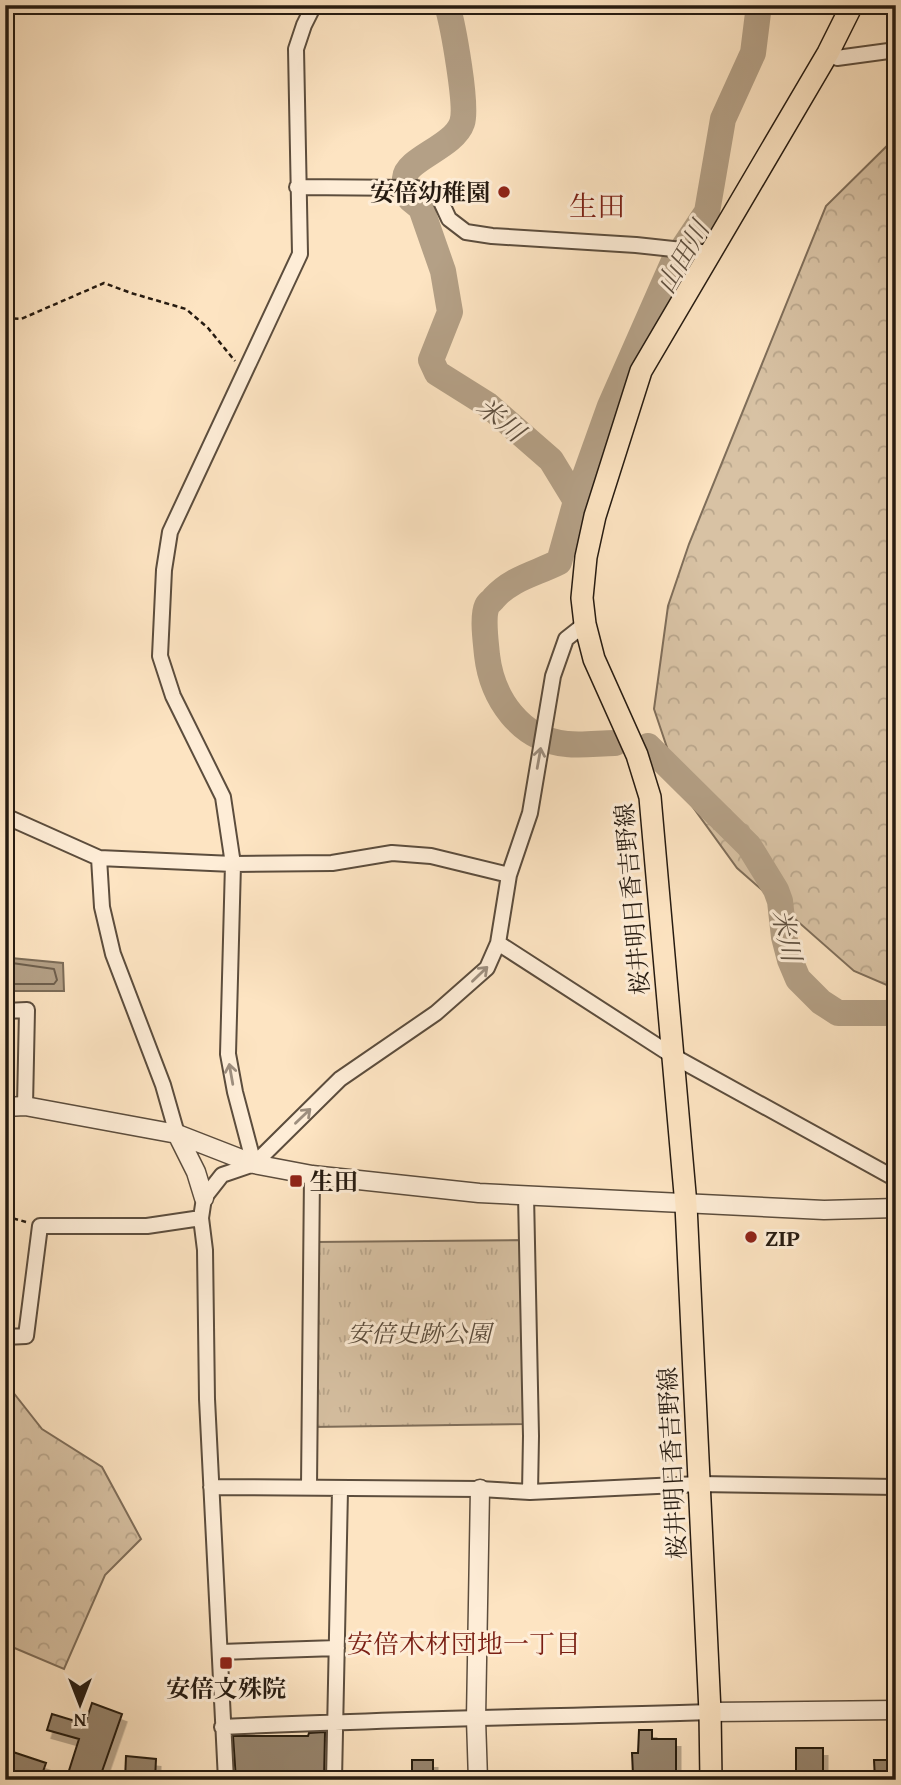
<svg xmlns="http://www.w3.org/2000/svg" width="901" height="1785" viewBox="0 0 901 1785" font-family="'Gentium Book Plus','Noto Serif JP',serif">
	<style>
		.forest { fill: url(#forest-crowns); stroke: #7f6e5a; stroke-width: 2 }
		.park { fill: url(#park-tufts); stroke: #7f6e5a; stroke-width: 2 }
		.water { fill: #b4a086; stroke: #7b6b57; stroke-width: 2 }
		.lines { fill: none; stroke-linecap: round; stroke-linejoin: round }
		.shore { stroke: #6d5e4c; stroke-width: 2 }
		.river { stroke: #b4a086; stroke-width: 26 }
		.building { fill: #96846d; stroke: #261b11; stroke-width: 2; filter: url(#shadow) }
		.minor-casing { stroke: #5c4d3d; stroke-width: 18 }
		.tertiary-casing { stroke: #5c4d3d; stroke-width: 21 }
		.primary-casing { stroke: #261b11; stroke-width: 24 }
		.path { stroke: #261b11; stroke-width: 2.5; stroke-dasharray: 5 3.5; stroke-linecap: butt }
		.minor { stroke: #feedd7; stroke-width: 14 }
		.tertiary { stroke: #feedd7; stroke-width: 18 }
		.primary { stroke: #fde4c2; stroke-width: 21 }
		.oneway { stroke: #9d8e7e }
		.poi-dot { fill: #8f2418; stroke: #feedd7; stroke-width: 2.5 }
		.labels { text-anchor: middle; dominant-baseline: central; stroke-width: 6; stroke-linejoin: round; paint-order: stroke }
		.poi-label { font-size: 24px; font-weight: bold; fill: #261b11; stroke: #feedd7; text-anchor: start }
		.street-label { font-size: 24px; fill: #261b11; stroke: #feedd7 }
		.park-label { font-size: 24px; font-style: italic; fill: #5b4d3d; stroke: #feedd7 }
		.water-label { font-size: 26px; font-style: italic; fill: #5f5040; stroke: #feedd7 }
		.neighbourhood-label { font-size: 26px; fill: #7a1f14; stroke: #feedd7 }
		.quarter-label { font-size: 28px; fill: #7a1f14; stroke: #feedd7 }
	</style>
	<defs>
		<pattern id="forest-crowns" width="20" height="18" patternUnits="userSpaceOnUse" patternTransform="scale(1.75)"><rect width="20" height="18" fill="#d8c2a4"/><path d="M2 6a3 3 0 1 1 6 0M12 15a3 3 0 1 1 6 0" fill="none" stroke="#b9a68c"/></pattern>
		<pattern id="park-tufts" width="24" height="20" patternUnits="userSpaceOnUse" patternTransform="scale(1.75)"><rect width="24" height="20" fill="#d8c2a4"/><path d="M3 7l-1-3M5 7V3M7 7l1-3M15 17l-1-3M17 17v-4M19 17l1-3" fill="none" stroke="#b9a68c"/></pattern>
		<filter id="shadow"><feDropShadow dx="4.5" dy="8" stdDeviation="0" flood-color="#0004"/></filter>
	</defs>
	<rect width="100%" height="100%" fill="#fde4c2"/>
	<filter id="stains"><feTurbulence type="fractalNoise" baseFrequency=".00286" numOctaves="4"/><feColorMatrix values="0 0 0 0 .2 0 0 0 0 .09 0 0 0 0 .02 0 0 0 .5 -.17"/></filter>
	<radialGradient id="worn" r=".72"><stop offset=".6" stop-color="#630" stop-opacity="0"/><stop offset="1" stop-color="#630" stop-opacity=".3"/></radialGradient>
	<!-- forest -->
	<path class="forest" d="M896,137v852l-42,-18 -117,-103 -55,-76 -28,-83 14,-103 21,-62 137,-338z
		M5,1382l37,47 60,38 39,72 -36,36 -41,94 -59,-25z"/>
	<!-- park -->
	<path class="park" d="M524,1240l1,184 -213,3 3,-185z"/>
	<!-- water -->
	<path class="water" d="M5,954l6,4 52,5 1,28h-59z"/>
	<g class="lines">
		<!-- shore -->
		<path class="shore" d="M5,962l49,7 3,11 -3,4h-49"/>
		<!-- river -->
		<path class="river" d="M447,5c6,20 21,102 15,118 -8,24 -56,36 -57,55 0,7 3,15 5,21l11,9 22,63 7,41 -19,48 6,13 51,32 63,55 25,41
			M615,743c-15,0 -33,3 -48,1 -47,-4 -75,-46 -80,-89 -1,-12 -5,-38 0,-49 1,-3 5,-5 7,-8 18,-20 41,-24 65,-36l17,-61 34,-95 63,-143 34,-51 16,-93 30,-66 6,-48
			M648,746l101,100 27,44 4,11 4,36 6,23 8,19 23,23 17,11h49l9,-3"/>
	</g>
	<!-- building -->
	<path class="building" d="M92,1703l30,11 -23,66h-33l13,-41 -32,-9 5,-16 33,10z
		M639,1730h13v9h24v34l-43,2 -1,-22h6z
		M325,1732l-1,48h-88l-3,-44h75l1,-3z
		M796,1748h27v32h-27z
		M13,1752l33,11 -6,17h-35v-7z
		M126,1756l30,3 -1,21h-30z
		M412,1760h21v20h-21z
		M874,1760h22v20h-21z"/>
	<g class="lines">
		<defs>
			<path id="minor" d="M828,53l9,5 59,-8
				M297,187l119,1 21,5 12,26 17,13 26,4 144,9 74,8
				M5,816l94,42 134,6 99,-1 60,-10 39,3 78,19
				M99,858l3,49 11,47 50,131 14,49
				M498,943l175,113 223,123
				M5,1011l22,-1 -2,96
				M254,1164l-19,-72 -7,-38 5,-190 -10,-67 -50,-101 -13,-40 4,-86 6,-38 130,-278 -4,-205 8,-24 10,-20
				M526,1195l5,241 -1,56
				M5,1337l21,-1 14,-110h107l54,-8
				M211,1487l269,2 50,3 169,-8 197,3
				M309,1487l3,-312
				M221,1652l116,-4
				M222,1727c162,-8 325,-10 488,-15
				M226,1780l-19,-381 -2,-149 -4,-32 3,-20 18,-23 32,-11 86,-85 96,-66 51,-45 11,-25 11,-68 21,-62 23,-137 13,-37 19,-15
				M334,1780l6,-290"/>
			<path id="tertiary" d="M5,1107l20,-1 152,28 77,30 58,11 167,18 345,17 72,-2
				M177,1134l19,38 8,26
				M710,1712l186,-2
				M478,1780l-2,-61 4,-230"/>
			<path id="primary" d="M711,1780l-1,-68 -24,-507 -36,-408 -13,-42 -43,-96 -9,-35 -3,-26 4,-41 9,-41 46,-145 187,-318 24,-48"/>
		</defs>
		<!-- minor casing -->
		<use href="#minor" class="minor-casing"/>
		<!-- tertiary casing -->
		<use href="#tertiary" class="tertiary-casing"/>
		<!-- primary casing -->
		<use href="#primary" class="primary-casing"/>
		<!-- path -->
		<path class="path" d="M5,318l16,1 83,-36 27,10 55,16 22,19 27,33
			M5,1216l21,6"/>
		<!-- minor -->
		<use href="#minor" class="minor"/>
		<!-- tertiary -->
		<use href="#tertiary" class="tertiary"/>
		<!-- primary -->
		<use href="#primary" class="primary"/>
	</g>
	<!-- one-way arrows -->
	<defs><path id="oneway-shaft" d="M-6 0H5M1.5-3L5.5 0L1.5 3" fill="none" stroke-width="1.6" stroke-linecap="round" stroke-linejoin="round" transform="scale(1.75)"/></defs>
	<g class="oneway">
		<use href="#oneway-shaft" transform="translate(539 758) rotate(-80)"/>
		<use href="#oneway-shaft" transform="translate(480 974) rotate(-44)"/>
		<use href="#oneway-shaft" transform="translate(231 1074) rotate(-100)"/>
		<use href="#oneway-shaft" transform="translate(303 1116) rotate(-44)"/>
	</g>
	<!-- markers -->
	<g class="poi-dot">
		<circle cx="504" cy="192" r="7"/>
		<rect x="289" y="1174" width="14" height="14" rx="3.5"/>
		<circle cx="751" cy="1237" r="7"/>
		<rect x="219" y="1656" width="14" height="14" rx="3.5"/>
	</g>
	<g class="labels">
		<!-- poi labels -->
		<g class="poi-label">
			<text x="490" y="192" text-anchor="end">安倍幼稚園</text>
			<text x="310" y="1181">生田</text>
			<text x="765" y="1237">ZIP</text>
			<text x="226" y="1688" text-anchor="middle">安倍文殊院</text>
		</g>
		<!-- street labels -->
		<g class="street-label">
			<text transform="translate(632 899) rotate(-95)">桜井明日香吉野線</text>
			<text transform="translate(672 1463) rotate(-93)">桜井明日香吉野線</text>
		</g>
		<!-- park labels -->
		<g class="park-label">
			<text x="419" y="1333">安倍史跡公園</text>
		</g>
		<!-- water labels -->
		<g class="water-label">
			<text transform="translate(682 257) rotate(-60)">山田川</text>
			<text transform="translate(501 419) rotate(39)">米川</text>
			<text transform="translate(787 935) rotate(77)">米川</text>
		</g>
		<!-- neighbourhood labels -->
		<g class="neighbourhood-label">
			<text x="464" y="1643">安倍木材団地一丁目</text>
		</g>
		<!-- quarter labels -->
		<g class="quarter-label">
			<text x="597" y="205">生田</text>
		</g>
	</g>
	<!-- margin -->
	<rect width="901" height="1785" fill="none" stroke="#fde4c2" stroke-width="28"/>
	<rect x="7" y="7" width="887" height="1771" fill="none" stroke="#261b11" stroke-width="3.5"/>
	<rect x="14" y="14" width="873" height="1757" fill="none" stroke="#261b11" stroke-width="2"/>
	<!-- north arrow -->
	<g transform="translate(80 1704) rotate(180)" stroke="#feedd7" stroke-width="5" paint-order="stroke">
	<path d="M0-5L12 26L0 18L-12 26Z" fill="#261b11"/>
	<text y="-10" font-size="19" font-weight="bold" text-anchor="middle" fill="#261b11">N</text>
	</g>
	<rect width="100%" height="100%" filter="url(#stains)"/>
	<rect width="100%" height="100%" fill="url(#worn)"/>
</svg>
